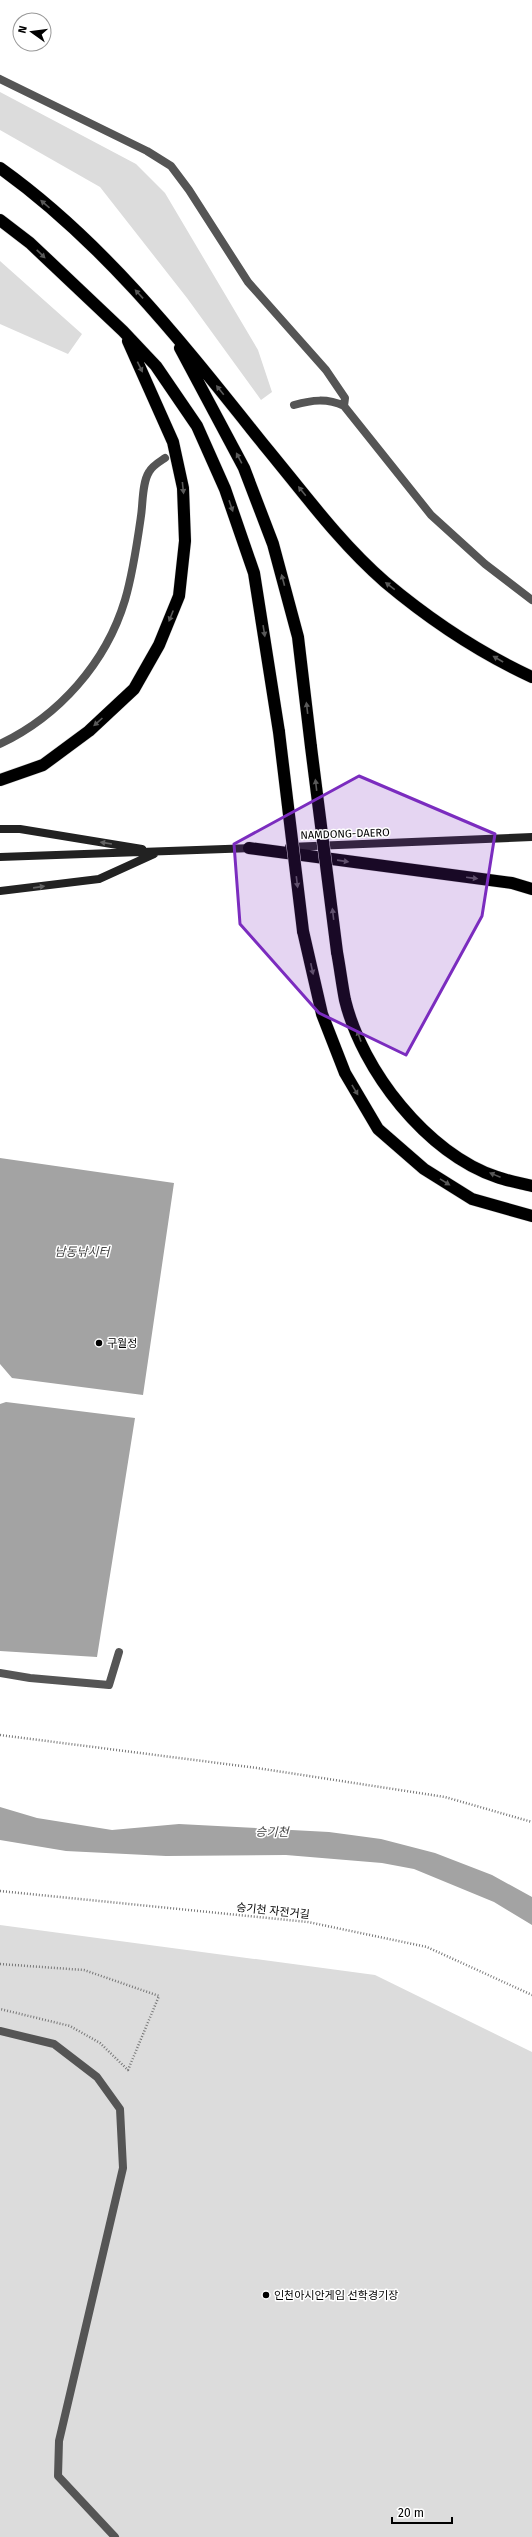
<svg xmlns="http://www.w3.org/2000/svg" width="532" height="2537" viewBox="0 0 532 2537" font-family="'Fira Sans','Noto Sans KR',sans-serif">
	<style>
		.green { fill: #dcdcdc }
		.water { fill: #a3a3a3 }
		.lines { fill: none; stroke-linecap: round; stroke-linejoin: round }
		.motorway-casing { stroke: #dbdbdb; stroke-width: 13 }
		.path { stroke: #777; stroke-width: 2.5; stroke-dasharray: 1 2; stroke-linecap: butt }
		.service { stroke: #555; stroke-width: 8 }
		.minor { stroke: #555; stroke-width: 8 }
		.secondary { stroke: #222; stroke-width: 8 }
		.motorway { stroke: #000; stroke-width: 12 }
		.motorway-bridge-casing { stroke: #dbdbdb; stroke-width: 13; stroke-linecap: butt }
		.motorway-bridge { stroke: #000; stroke-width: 12 }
		.oneway { fill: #595959 }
		.oneway2 { fill: #646464 }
		.marked { fill: #7b2cbf; fill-opacity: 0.2; stroke: #7b2cbf; stroke-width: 3; stroke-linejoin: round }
		.poi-dot { fill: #000; stroke: #fff; stroke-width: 1.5 }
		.labels { text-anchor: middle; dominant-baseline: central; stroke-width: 3; stroke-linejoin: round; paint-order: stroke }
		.street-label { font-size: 11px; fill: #000; stroke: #fff }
		.poi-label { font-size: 11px; fill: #000; stroke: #fff; text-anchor: start }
		.water-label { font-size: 12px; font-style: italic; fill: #444; stroke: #fff }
	</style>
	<rect width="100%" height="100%" fill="#fff"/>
	<!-- green -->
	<path class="green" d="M0,92l136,72 29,29 93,157 14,42 -11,8 -74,-102 -87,-111 -100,-57z
		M0,261l82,73 -14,20 -68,-30z
		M0,1925l375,50 157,77v485h-532z"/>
	<!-- water -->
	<path class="water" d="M0,1158l174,25 -31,212 -131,-17 -12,-14z
		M6,1402l129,16 -38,239 -97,-6v-247z
		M0,1807l37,11 75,12 67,-6 150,8 52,7 54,14 57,22 40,22v28l-38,-23 -80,-33 -32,-6 -96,-8 -120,1 -100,-5 -66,-11z"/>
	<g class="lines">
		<defs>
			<path id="motorway" d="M0,168c105,75 184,177 264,277 39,47 75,97 121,137 44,37 95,71 147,95
				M0,220l30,23 93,88 33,35 41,60 28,63 29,84 25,159
				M180,348l64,120 29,76 25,93 13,110
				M0,780l43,-15 46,-34 45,-42 25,-44 20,-49 6,-55 -2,-53 -10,-46 -45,-101
				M249,848l263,35 20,6
				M303,931l19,83 23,59 33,56 46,40 48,30 60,17
				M337,952c3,16 5,33 8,48 17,70 82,154 152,177 11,4 23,6 35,9"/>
		</defs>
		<!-- motorway casing -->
		<use href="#motorway" class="motorway-casing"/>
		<!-- path -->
		<path class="path" d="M0,1735l257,33 188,29 87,25
			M0,1891l308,31 119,25 105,48
			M0,1964l84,6 75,26 -31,74 -28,-27 -30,-17 -70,-17"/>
		<!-- service -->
		<path class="service" d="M0,79l147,72 24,15 18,24 59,92 78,88 19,28 -1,8
			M294,405c18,-5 33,-7 50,1l87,109 54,49 47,36
			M0,744c59,-28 106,-81 125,-144 8,-27 12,-56 16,-84 2,-13 1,-33 8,-44 3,-6 10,-10 16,-14
			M0,1673l30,5 79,7 10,-33"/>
		<!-- minor -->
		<path class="minor" d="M0,2031l54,13 43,33 23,32 3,59 -64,273 -1,35 57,61"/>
		<!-- secondary -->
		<path class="secondary" d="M0,829h20l122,20
			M289,847l243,-10
			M0,857l253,-9
			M0,891l99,-12 55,-25"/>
		<!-- motorway -->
		<use href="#motorway" class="motorway"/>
		<defs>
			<path id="motorway-bridge" d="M279,732l24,199
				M311,747l26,205"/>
		</defs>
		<!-- motorway-bridge casing -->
		<use href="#motorway-bridge" class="motorway-bridge-casing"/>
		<!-- motorway-bridge -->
		<use href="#motorway-bridge" class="motorway-bridge"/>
	</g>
	<!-- one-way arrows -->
	<defs><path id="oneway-solid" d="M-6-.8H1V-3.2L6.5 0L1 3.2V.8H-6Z"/></defs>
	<g class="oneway">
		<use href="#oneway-solid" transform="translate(45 204) rotate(-139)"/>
		<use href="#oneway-solid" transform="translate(41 254) rotate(44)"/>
		<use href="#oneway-solid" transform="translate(139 294) rotate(-133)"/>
		<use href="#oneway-solid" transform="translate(140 367) rotate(64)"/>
		<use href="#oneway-solid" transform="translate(220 390) rotate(-129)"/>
		<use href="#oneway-solid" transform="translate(239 458) rotate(-118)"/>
		<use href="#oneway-solid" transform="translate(183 488) rotate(84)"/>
		<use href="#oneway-solid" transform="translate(302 491) rotate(-129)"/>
		<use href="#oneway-solid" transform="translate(231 506) rotate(71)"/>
		<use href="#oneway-solid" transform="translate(283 580) rotate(-105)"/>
		<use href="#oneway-solid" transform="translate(390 586) rotate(-143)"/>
		<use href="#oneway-solid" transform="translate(171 616) rotate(112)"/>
		<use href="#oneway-solid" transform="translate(264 631) rotate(81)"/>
		<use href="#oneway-solid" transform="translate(498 659) rotate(-150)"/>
		<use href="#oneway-solid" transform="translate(307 708) rotate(-97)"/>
		<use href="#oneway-solid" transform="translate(98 722) rotate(138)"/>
		<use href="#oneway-solid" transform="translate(316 785) rotate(-97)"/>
		<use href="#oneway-solid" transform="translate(343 861) rotate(8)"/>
		<use href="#oneway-solid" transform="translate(472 878) rotate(7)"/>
		<use href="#oneway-solid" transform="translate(297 882) rotate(83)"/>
		<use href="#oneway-solid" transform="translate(333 914) rotate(-97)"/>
		<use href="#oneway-solid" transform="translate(312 969) rotate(78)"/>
		<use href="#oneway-solid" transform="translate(359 1036) rotate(-110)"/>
		<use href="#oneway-solid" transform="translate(355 1090) rotate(59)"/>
		<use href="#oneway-solid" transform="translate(495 1175) rotate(-158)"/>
		<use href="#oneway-solid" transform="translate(445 1182) rotate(32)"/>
	</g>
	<g class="oneway2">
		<use href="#oneway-solid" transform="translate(106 843) rotate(-171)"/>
		<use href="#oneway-solid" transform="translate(39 887) rotate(-8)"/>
	</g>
	<!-- marked area -->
	<path class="marked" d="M359,776l136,58 -13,82 -76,139 -87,-42 -79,-89 -6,-80z"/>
	<!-- markers -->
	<g class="poi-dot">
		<circle cx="99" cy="1343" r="4"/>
		<circle cx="266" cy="2295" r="4"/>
	</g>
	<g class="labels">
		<!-- street labels -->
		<g class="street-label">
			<text transform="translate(345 834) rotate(-2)">NAMDONG-DAERO</text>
			<text transform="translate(273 1911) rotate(6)">승기천 자전거길</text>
		</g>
		<!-- poi labels -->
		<g class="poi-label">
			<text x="107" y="1343">구월정</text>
			<text x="274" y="2295">인천아시안게임 선학경기장</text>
		</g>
		<!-- water labels -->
		<g class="water-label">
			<text x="82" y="1252">남동낚시터</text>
			<text transform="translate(272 1832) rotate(1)">승기천</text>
		</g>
	</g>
	<!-- north arrow -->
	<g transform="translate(32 32) rotate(284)"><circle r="19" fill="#ffffff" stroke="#999999"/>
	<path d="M0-3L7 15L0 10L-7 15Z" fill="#000000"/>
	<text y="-6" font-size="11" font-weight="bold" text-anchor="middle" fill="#000000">N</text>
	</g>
	<!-- scale -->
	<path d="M392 2517v6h60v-6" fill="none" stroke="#000000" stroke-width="2"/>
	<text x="398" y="2517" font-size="12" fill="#000000" stroke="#ffffff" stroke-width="3" paint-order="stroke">20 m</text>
</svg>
